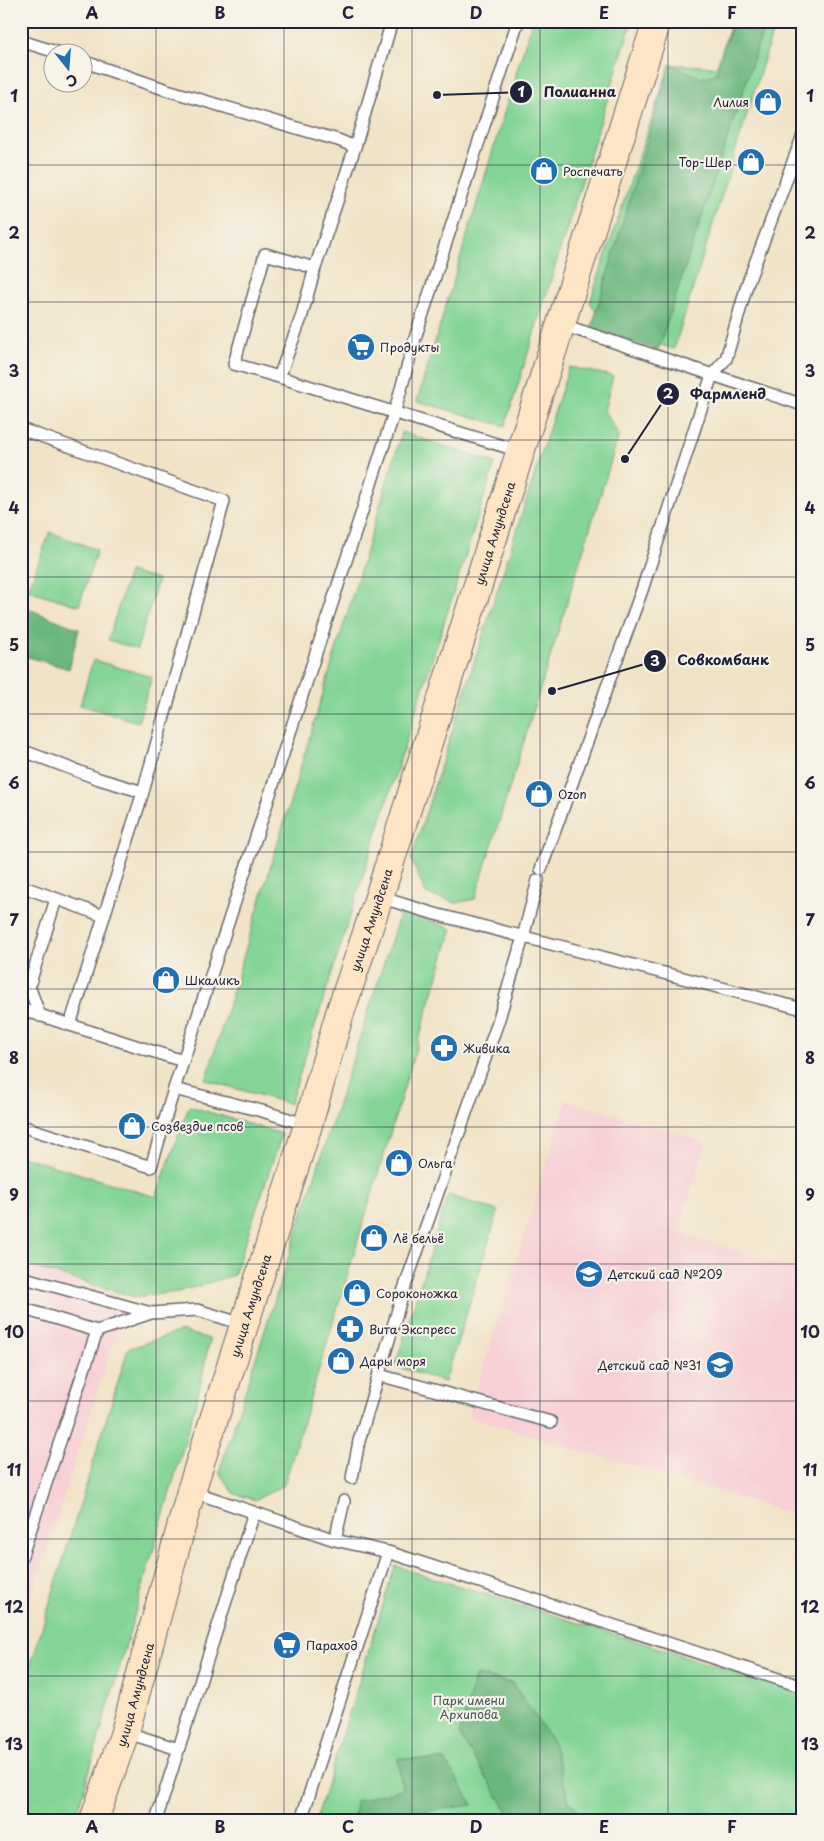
<svg xmlns="http://www.w3.org/2000/svg" width="824" height="1841" viewBox="0 0 824 1841" font-family="'Playpen Sans',sans-serif">
	<style>
		.built { fill: #f7cfd5 }
		.green { fill: #83d496; stroke: #527b68 }
		.forest { fill: #6ab67f; stroke: #466c5d }
		.lines { fill: none; stroke-linecap: round; stroke-linejoin: round }
		.service-casing { stroke: #6a666c; stroke-width: 14 }
		.secondary-casing { stroke: #6a666c; stroke-width: 30 }
		.service { stroke: #fff; stroke-width: 11 }
		.secondary { stroke: #fde5c5; stroke-width: 28 }
		.grid { fill: none; stroke: #22223b; stroke-width: 1; stroke-opacity: 0.55 }
		.labels { text-anchor: middle; dominant-baseline: central; stroke-width: 4.5; stroke-linejoin: round; paint-order: stroke }
		.poi-label { font-size: 12px; fill: #22223b; stroke: #f7f3e8; text-anchor: start }
		.street-label { font-size: 12px; fill: #22223b; stroke: #f7f3e8 }
		.park-label { font-size: 12px; fill: #3f5756; stroke: #f7f3e8 }
		.leader { fill: none; stroke: #22223b; stroke-width: 2 }
		.callout-dot { fill: #22223b; stroke: #f7f3e8; stroke-width: 2 }
		.mark-label { font-size: 15px; text-anchor: middle; font-weight: bold; fill: #fff }
		.callout-label { font-size: 14px; text-anchor: middle; font-weight: bold; fill: #22223b; stroke: #f7f3e8; stroke-width: 4.5; stroke-linejoin: round; paint-order: stroke }
		.neatline { fill: none; stroke: #22223b; stroke-width: 2 }
		.grid-label { font-size: 16px; text-anchor: middle; font-weight: bold; fill: #22223b }
	</style>
	<rect width="100%" height="100%" fill="#f7f3e8"/>
	<filter id="ink" filterUnits="userSpaceOnUse"><feTurbulence type="fractalNoise" baseFrequency=".02" numOctaves="2"/><feDisplacementMap in="SourceGraphic" scale="10" xChannelSelector="R" yChannelSelector="G"/><feConvolveMatrix kernelMatrix="1 2 1 2 8 2 1 2 1" color-interpolation-filters="sRGB"/></filter>
	<filter id="wash" filterUnits="userSpaceOnUse"><feTurbulence type="fractalNoise" baseFrequency=".0096" numOctaves="4" result="noise"/><feDisplacementMap in="SourceGraphic" scale="20" xChannelSelector="R" yChannelSelector="G"/><feGaussianBlur stdDeviation="1.12" result="paint"/><feColorMatrix in="noise" values="0 0 0 0 0 0 0 0 0 0 0 0 0 0 0 0 0 1.4 0 .05"/><feComposite in="paint" operator="in"/></filter>
	<g filter="url(#wash)">
		<rect width="100%" height="100%" fill="#f1e3c7"/>
		<!-- built -->
		<path class="built" d="M566,1100l140,42 -28,91 125,38v246l-335,-100z
			M21,1264l106,35 -106,331z
			M803,1519v47l-13,-4z"/>
		<!-- green -->
		<path class="green" d="M532,21h100l-127,405 -88,-25z
			M732,21h44l-102,328 -69,-21 -15,-26 80,-238 46,3z
			M569,367l44,9 -9,35 15,24 -144,464 -18,4 -31,-9 -15,-35z
			M402,432l93,31 -205,641 -84,-24z
			M50,532l47,18 -18,56 -51,-16z
			M129,572l29,8 -21,69 -29,-9z
			M93,660l59,17 -14,45 -58,-17z
			M401,910l51,19 -168,556 -29,15 -22,-7 -14,-21z
			M189,1106l93,28 -48,141 -56,17 -43,5 -114,-33v-108l135,41z
			M448,1195l50,16 -53,171 -50,-16z
			M181,1331l29,8 -13,60 -117,404 -6,17h-53v-153h9l98,-318z
			M395,1566l408,127v127h-487z"/>
		<!-- forest -->
		<path class="forest" d="M733,21h33l-108,329 -67,-21 79,-265 31,14 15,-4z
			M21,606l58,23 -10,40 -48,-14z
			M476,1675l36,8 41,59 16,59 18,19h-74l-54,-86z
			M398,1758l47,2 28,45 -119,15 2,-19 46,-12z"/>
	</g>
	<g filter="url(#ink)">
		<g class="lines">
			<defs>
				<path id="service" d="M392,21l-37,126 -40,121 -14,50 -22,59 240,74
					M21,41l35,11
					M82,61l85,29 171,50 17,7
					M560,324l243,81
					M279,377l-45,-13 31,-110 50,14
					M21,429l203,72 -81,291 -73,233 113,36
					M21,750l78,29 44,13
					M541,869l101,-279 70,-215 14,-16 21,-74 56,-150
					M21,886l83,30
					M379,897l56,17 368,95
					M21,1009l49,16
					M40,1016l-11,-30 27,-87
					M308,1125l-46,-14 -88,-22 222,-682 20,-72 102,-314
					M21,1126l130,41 23,-78
					M21,1277l130,36
					M21,1308l76,23 54,-18 46,-3 46,14
					M379,1375l172,47
					M352,1478l7,-37 45,-152 94,-267 25,-85 15,-57
					M191,1491l144,49 53,12 415,135
					M335,1540l9,-39
					M21,1558l76,-227
					M125,1732l53,17
					M156,1820l98,-307
					M301,1820l87,-268"/>
				<g id="secondary">
					<path id="s1" d="M94,1820l31,-88 66,-241 117,-366 31,-109 40,-119 278,-876"/>
				</g>
			</defs>
			<!-- service casing -->
			<use href="#service" class="service-casing"/>
			<!-- secondary casing -->
			<use href="#secondary" class="secondary-casing"/>
			<!-- service -->
			<use href="#service" class="service"/>
			<!-- secondary -->
			<use href="#secondary" class="secondary"/>
		</g>
	</g>
	<!-- grid -->
	<path class="grid" d="M156,21v1799M284,21v1799M412,21v1799M540,21v1799M668,21v1799M21,165h782M21,302h782M21,440h782M21,577h782M21,714h782M21,852h782M21,989h782M21,1127h782M21,1264h782M21,1401h782M21,1539h782M21,1676h782"/>
	<!-- icons -->
	<defs>
		<symbol id="shop-disc" viewBox="-11 -11 22 22"><circle r="9.5" fill="#1f6fb2" stroke="#f7f3e8"/><path d="M-5-2.5h2.3a2.7 3.5 0 0 1 5.4 0H5L5.5 6h-11ZM-1.5-2.5h3a1.5 2.3 0 0 0-3 0Z" fill="#fff"/></symbol>
		<symbol id="supermarket-disc" viewBox="-11 -11 22 22"><circle r="9.5" fill="#1f6fb2" stroke="#f7f3e8"/><path d="M-6-5.5h2.5l.6 2H6L4.5 2H-2.5L-4.4-4H-6ZM-1.5 3.2a1.3 1.3 0 1 0 .1 0ZM3 3.2a1.3 1.3 0 1 0 .1 0Z" fill="#fff"/></symbol>
		<symbol id="pharmacy-disc" viewBox="-11 -11 22 22"><circle r="9.5" fill="#1f6fb2" stroke="#f7f3e8"/><path d="M-2-6h4v4h4v4h-4v4h-4v-4h-4v-4h4Z" fill="#fff"/></symbol>
		<symbol id="school-disc" viewBox="-11 -11 22 22"><circle r="9.5" fill="#1f6fb2" stroke="#f7f3e8"/><path d="M0-5L7-2L0 1L-7-2ZM-4 1L0 2.5L4 1V4Q0 6-4 4Z" fill="#fff"/></symbol>
	</defs>
	<g fill-rule="evenodd">
		<use href="#shop-disc" x="752" y="86" width="32" height="32"/>
		<use href="#shop-disc" x="735" y="146" width="32" height="32"/>
		<use href="#shop-disc" x="528" y="155" width="32" height="32"/>
		<use href="#supermarket-disc" x="345" y="331" width="32" height="32"/>
		<use href="#shop-disc" x="523" y="778" width="32" height="32"/>
		<use href="#shop-disc" x="150" y="964" width="32" height="32"/>
		<use href="#pharmacy-disc" x="428" y="1032" width="32" height="32"/>
		<use href="#shop-disc" x="116" y="1110" width="32" height="32"/>
		<use href="#shop-disc" x="383" y="1147" width="32" height="32"/>
		<use href="#shop-disc" x="358" y="1222" width="32" height="32"/>
		<use href="#school-disc" x="573" y="1258" width="32" height="32"/>
		<use href="#shop-disc" x="341" y="1277" width="32" height="32"/>
		<use href="#pharmacy-disc" x="334" y="1313" width="32" height="32"/>
		<use href="#shop-disc" x="325" y="1345" width="32" height="32"/>
		<use href="#school-disc" x="704" y="1349" width="32" height="32"/>
		<use href="#supermarket-disc" x="271" y="1629" width="32" height="32"/>
	</g>
	<g class="labels">
		<!-- poi labels -->
		<g class="poi-label">
			<text x="749" y="102" text-anchor="end">Лилия</text>
			<text x="732" y="162" text-anchor="end">Тор-Шер</text>
			<text x="563" y="171">Роспечать</text>
			<text x="380" y="347">Продукты</text>
			<text x="558" y="794">Ozon</text>
			<text x="185" y="980">Шкаликъ</text>
			<text x="463" y="1048">Живика</text>
			<text x="151" y="1126">Созвездие псов</text>
			<text x="418" y="1163">Ольга</text>
			<text x="393" y="1238">Лё бельё</text>
			<text x="608" y="1274">Детский сад №209</text>
			<text x="376" y="1293">Сороконожка</text>
			<text x="369" y="1329">Вита Экспресс</text>
			<text x="360" y="1361">Дары моря</text>
			<text x="701" y="1365" text-anchor="end">Детский сад №31</text>
			<text x="306" y="1645">Параход</text>
		</g>
		<!-- street labels -->
		<g class="street-label">
			<text stroke="none"><textPath href="#s1" startOffset="1348">улица Амундсена</textPath></text>
			<text stroke="none"><textPath href="#s1" startOffset="942">улица Амундсена</textPath></text>
			<text stroke="none"><textPath href="#s1" startOffset="538">улица Амундсена</textPath></text>
			<text stroke="none"><textPath href="#s1" startOffset="132">улица Амундсена</textPath></text>
		</g>
		<!-- park labels -->
		<g class="park-label">
			<text x="469" y="1700">Парк имени<tspan x="469" dy="14">Архипова</tspan></text>
		</g>
	</g>
	<!-- callouts -->
	<path class="leader" d="M437 95L521 92M625 459L668 394M552 691L655 661"/>
	<g class="callout-dot">
		<circle cx="437" cy="95" r="5"/>
		<circle cx="625" cy="459" r="5"/>
		<circle cx="552" cy="691" r="5"/>
		<circle cx="521" cy="92" r="12"/>
		<circle cx="668" cy="394" r="12"/>
		<circle cx="655" cy="661" r="12"/>
	</g>
	<g class="mark-label">
		<text x="521" y="97">1</text>
		<text x="668" y="399">2</text>
		<text x="655" y="666">3</text>
	</g>
	<g class="callout-label">
		<text x="580" y="97">Полианна</text>
		<text x="728" y="399">Фармленд</text>
		<text x="723" y="665">Совкомбанк</text>
	</g>
	<!-- margin -->
	<rect width="824" height="1841" fill="none" stroke="#f7f3e8" stroke-width="55"/>
	<!-- north arrow -->
	<g transform="translate(68 68) rotate(163)"><circle r="24" fill="#f7f3e8" stroke="#a29fa3"/>
	<path d="M0-4L9 19L0 12L-9 19Z" fill="#1f6fb2"/>
	<text y="-8" font-size="14" font-weight="bold" text-anchor="middle" fill="#22223b">С</text>
	</g>
	<rect x="28" y="28" width="768" height="1786" class="neatline"/>
	<g class="grid-label">
		<text x="92" y="19">A</text>
		<text x="220" y="19">B</text>
		<text x="348" y="19">C</text>
		<text x="476" y="19">D</text>
		<text x="604" y="19">E</text>
		<text x="732" y="19">F</text>
		<text x="14" y="102">1</text>
		<text x="810" y="102">1</text>
		<text x="14" y="239">2</text>
		<text x="810" y="239">2</text>
		<text x="14" y="377">3</text>
		<text x="810" y="377">3</text>
		<text x="14" y="514">4</text>
		<text x="810" y="514">4</text>
		<text x="14" y="651">5</text>
		<text x="810" y="651">5</text>
		<text x="14" y="789">6</text>
		<text x="810" y="789">6</text>
		<text x="14" y="926">7</text>
		<text x="810" y="926">7</text>
		<text x="14" y="1064">8</text>
		<text x="810" y="1064">8</text>
		<text x="14" y="1201">9</text>
		<text x="810" y="1201">9</text>
		<text x="14" y="1338">10</text>
		<text x="810" y="1338">10</text>
		<text x="14" y="1476">11</text>
		<text x="810" y="1476">11</text>
		<text x="14" y="1613">12</text>
		<text x="810" y="1613">12</text>
		<text x="14" y="1750">13</text>
		<text x="810" y="1750">13</text>
		<text x="92" y="1833">A</text>
		<text x="220" y="1833">B</text>
		<text x="348" y="1833">C</text>
		<text x="476" y="1833">D</text>
		<text x="604" y="1833">E</text>
		<text x="732" y="1833">F</text>
	</g>
</svg>
